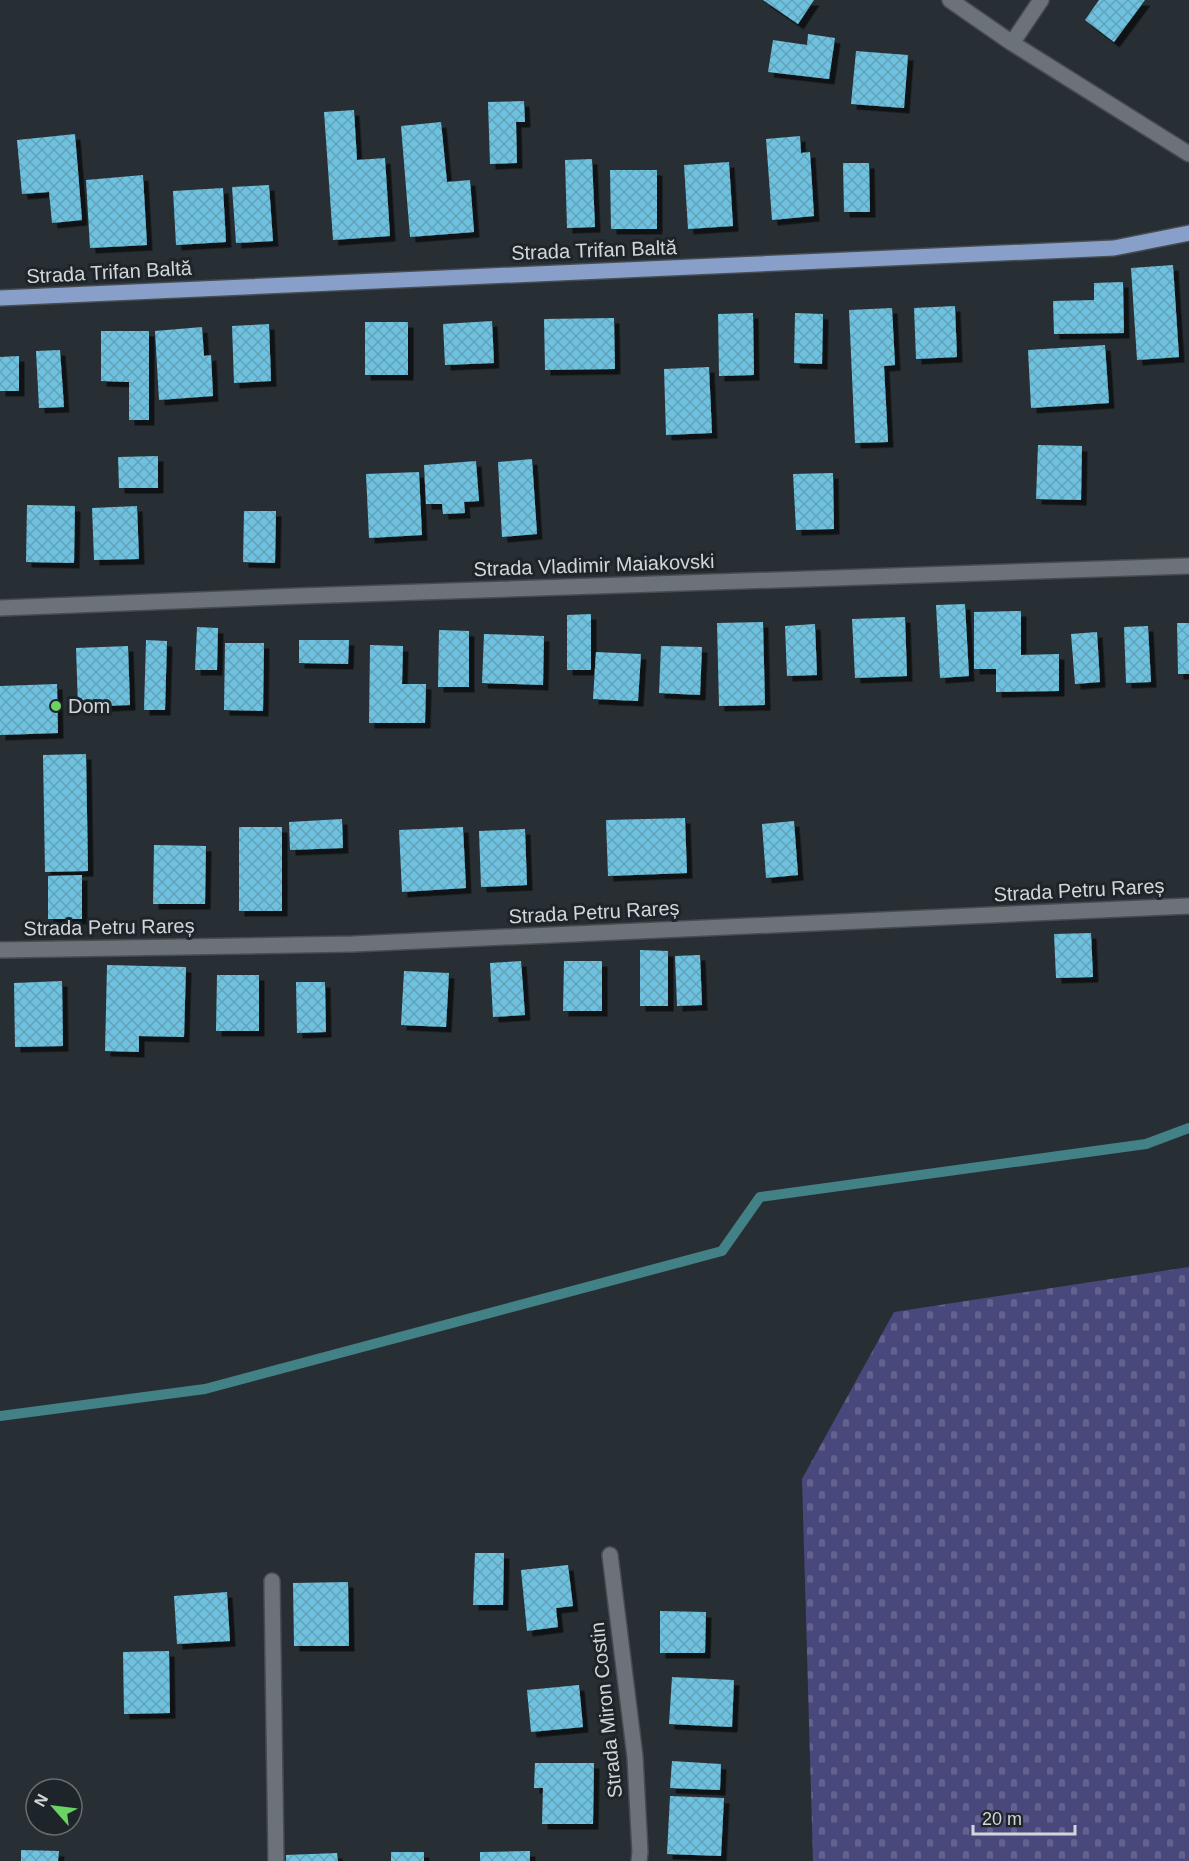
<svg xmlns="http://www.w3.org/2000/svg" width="1189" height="1861" viewBox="0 0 1189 1861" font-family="Arial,sans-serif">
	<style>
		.cemetery { fill: url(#cemetery-stones) }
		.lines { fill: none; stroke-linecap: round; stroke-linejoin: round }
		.stream { stroke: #428186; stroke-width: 10 }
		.building { fill: url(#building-cross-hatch); filter: url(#shadow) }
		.minor-casing { stroke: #474c50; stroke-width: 18 }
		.major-casing { stroke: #474c50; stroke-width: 18 }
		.minor { stroke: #6b7279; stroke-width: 15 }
		.major { stroke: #879fc9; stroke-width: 15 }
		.poi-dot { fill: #6bd362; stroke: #1e252a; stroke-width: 2 }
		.labels { text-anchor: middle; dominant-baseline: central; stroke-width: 6; stroke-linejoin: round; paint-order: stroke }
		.street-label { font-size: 20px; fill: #d2d6d9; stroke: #1e252a }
		.poi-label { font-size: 20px; fill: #d2d6d9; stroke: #1e252a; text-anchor: start }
	</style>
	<defs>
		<pattern id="cemetery-stones" width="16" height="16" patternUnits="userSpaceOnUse" patternTransform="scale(1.5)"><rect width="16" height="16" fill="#49487c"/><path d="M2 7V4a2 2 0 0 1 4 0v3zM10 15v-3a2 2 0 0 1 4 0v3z" fill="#62628e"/></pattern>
		<pattern id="building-cross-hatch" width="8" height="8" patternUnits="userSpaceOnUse" patternTransform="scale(1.5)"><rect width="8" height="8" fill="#6ec2df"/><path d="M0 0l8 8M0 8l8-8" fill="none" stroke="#62a2b8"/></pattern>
		<filter id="shadow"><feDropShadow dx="5.5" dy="5.5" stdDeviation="0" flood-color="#0009"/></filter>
	</defs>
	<rect width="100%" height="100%" fill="#282f34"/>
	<!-- cemetery -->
	<path class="cemetery" d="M1189,1267v594h-376l-11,-382 92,-167z"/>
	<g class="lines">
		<!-- stream -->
		<path class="stream" d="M0,1416l205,-27 517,-138 38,-54 386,-53 43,-16"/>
	</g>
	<!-- building -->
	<path class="building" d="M763,0h51l-16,24z
		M1099,0h46l-31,42 -29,-22z
		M808,34l27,4 -6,41 -61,-7 5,-32 34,5z
		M856,51l52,4 -4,53 -53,-4z
		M524,101l1,21h-9l1,41 -27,1 -2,-62z
		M354,110l3,50 28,-2 5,78 -57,4 -9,-128z
		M441,122l6,60 23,-2 4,52 -64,5 -9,-111z
		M75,134l7,86 -30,3 -3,-31 -27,2 -5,-54z
		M800,136l1,17 9,-1 4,64 -42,4 -6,-81z
		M592,159l3,68 -28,1 -2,-68z
		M729,162l4,64 -45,3 -4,-64z
		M843,163h26l1,49h-26z
		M610,170h47v59h-46z
		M143,175l4,70 -57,3 -4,-68z
		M269,185l4,56 -37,2 -4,-56z
		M223,188l3,54 -50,3 -3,-54z
		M1173,265l6,92 -42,3 -6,-92z
		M1123,282l1,51 -70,1 -1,-33 41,-1v-17z
		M955,306l2,51 -41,2 -2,-51z
		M892,308l3,57 -11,1 4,76 -33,1 -6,-133z
		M753,313l1,62 -35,1 -1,-62z
		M795,313l28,1 -1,50 -28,-1z
		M614,318l1,51 -70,1 -1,-51z
		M492,321l2,42 -49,2 -2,-41z
		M365,322h43v53h-43z
		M269,324l2,57 -37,2 -2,-57z
		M202,327l2,29 7,-1 2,41 -54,4 -4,-69z
		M101,331h48v89h-20v-38l-28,-1z
		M1105,345l4,58 -78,5 -3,-58z
		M60,350l4,57 -25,1 -3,-57z
		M19,356v35h-19v-34z
		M709,367l3,66 -46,2 -2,-66z
		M1038,445l44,1 -1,54 -45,-1z
		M158,456v32h-39l-1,-31z
		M532,459l5,75 -35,3 -4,-75z
		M476,461l3,40 -15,1 1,11 -22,1 -1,-10h-16l-2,-39z
		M419,472l3,63 -53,3 -3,-64z
		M833,473l1,56 -38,1 -3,-56z
		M27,505l48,1 -1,57 -48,-1z
		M137,506l2,53 -45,1 -2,-52z
		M244,511h32l-1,52 -32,-1z
		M965,604l4,72 -29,2 -4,-73z
		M1021,611v44l38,-1v37l-63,1v-23h-22v-57z
		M591,614v56h-24v-55z
		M905,617l2,59 -52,2 -3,-59z
		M763,622l2,83 -46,1 -2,-83z
		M1177,623h12v51h-11z
		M815,624l2,51 -30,1 -2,-50z
		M1148,626l3,56 -25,1 -2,-56z
		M197,627l21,1 -1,42h-22z
		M439,630l30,1v56h-31z
		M1097,632l3,50 -25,2 -4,-50z
		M484,634l60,2 -1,49 -61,-2z
		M146,640l21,1 -2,69h-21z
		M299,640h50l-1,24 -49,-1z
		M225,643h39l-1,68 -39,-1z
		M370,645l33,1 -1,38h24l-1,39h-56z
		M128,646l2,59 -52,2 -2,-59z
		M661,646l41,1 -2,48 -41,-2z
		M596,652l45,2 -3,47 -45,-2z
		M57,684l1,49 -58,2v-49z
		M86,754l2,117 -43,1 -2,-117z
		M685,818l2,55 -79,3 -2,-56z
		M342,819l1,29 -53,2 -1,-28z
		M794,821l4,54 -32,3 -4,-54z
		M239,827h43v84h-43z
		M463,827l3,61 -64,4 -3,-62z
		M525,829l2,56 -46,2 -2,-56z
		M154,845l52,1 -1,58h-52z
		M82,875v44h-34v-43z
		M1091,933l2,44 -37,1 -2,-44z
		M640,950l28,1v55h-28z
		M700,955l2,50 -25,1 -2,-50z
		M521,961l4,54 -32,2 -3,-54z
		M564,961h38v50h-39z
		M107,965l79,2 -2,70 -45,-1v16l-34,-1z
		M404,971l45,2 -3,54 -45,-2z
		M217,975h42v56h-43z
		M62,981l1,65 -48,1 -1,-64z
		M296,982h29l1,50 -29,1z
		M475,1553h29l-1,52h-30z
		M568,1565l5,41 -17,2 2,19 -31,4 -6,-61z
		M348,1582l1,64h-55l-1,-63z
		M227,1592l3,49 -53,3 -3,-48z
		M660,1611l46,1 -1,41h-45z
		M169,1651l1,62 -46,1 -1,-62z
		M672,1677l62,3 -2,47 -63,-3z
		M579,1685l4,42 -52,5 -4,-42z
		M672,1761l49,3 -1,26 -50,-2z
		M535,1763h59l-1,61h-51l1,-36h-9z
		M670,1796l54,2 -3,58 -54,-2z
		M21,1850l38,1 -1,10h-37z
		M530,1851v10h-50v-9z
		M391,1852h33v9h-33z
		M337,1853l1,8h-52v-6z"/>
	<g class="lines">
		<defs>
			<path id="minor" d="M950,0l62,43 177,111
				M1012,43l29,-43
				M0,608l300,-12 889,-30
				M0,950l353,-6 836,-38
				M610,1555l25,202 5,95 -1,9
				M272,1581l4,280"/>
			<path id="major" d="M0,298l1114,-50 75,-15"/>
		</defs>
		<!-- minor casing -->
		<use href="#minor" class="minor-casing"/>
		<!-- major casing -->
		<use href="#major" class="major-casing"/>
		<!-- minor -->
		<use href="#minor" class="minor"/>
		<!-- major -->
		<use href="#major" class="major"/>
	</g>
	<!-- markers -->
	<circle class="poi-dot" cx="56" cy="706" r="6"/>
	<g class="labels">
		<!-- street labels -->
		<g class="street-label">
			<text transform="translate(594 250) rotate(-2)">Strada Trifan Baltă</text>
			<text transform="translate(109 272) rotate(-3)">Strada Trifan Baltă</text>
			<text transform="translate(594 565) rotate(-2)">Strada Vladimir Maiakovski</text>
			<text transform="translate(1079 890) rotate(-3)">Strada Petru Rareș</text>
			<text transform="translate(594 912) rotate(-3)">Strada Petru Rareș</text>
			<text transform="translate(109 927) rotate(-1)">Strada Petru Rareș</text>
			<text transform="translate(606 1710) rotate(-96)">Strada Miron Costin</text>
		</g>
		<!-- poi labels -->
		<g class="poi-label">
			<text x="68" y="706">Dom</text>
		</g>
	</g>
	<!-- north arrow -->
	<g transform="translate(54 1807) rotate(298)"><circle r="28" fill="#1e252a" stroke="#666c70" stroke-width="1.5"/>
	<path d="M0-4.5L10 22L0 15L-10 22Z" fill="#6bd362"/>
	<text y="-9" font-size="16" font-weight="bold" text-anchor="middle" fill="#d2d6d9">N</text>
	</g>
	<!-- scale -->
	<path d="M973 1825v9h102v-9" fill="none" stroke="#d2d6d9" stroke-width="3"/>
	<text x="982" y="1825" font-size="18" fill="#d2d6d9" stroke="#1e252a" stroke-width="4.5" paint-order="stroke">20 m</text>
</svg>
